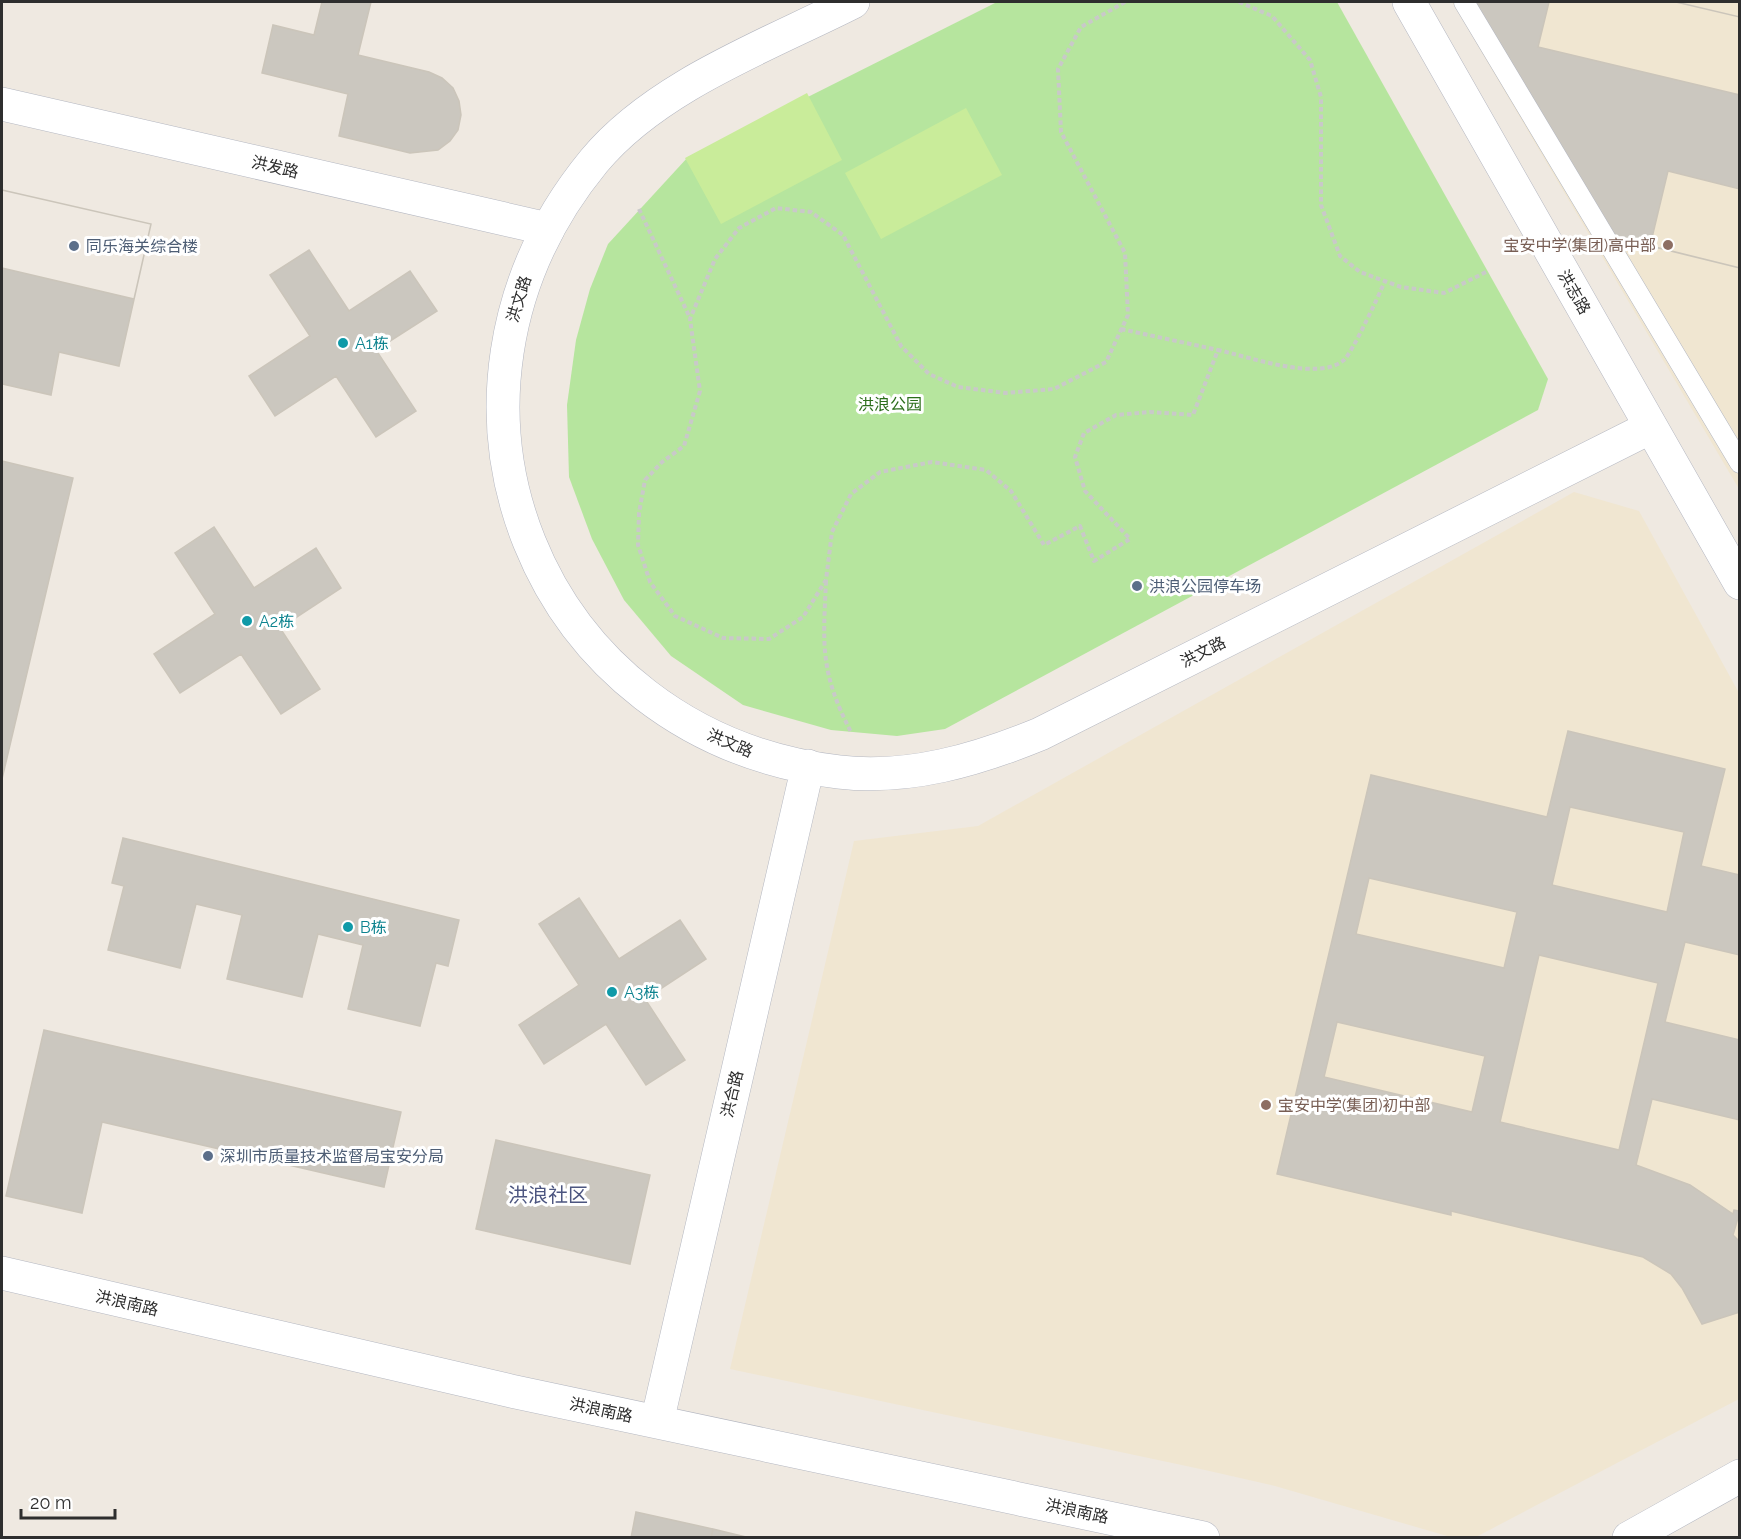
<svg xmlns="http://www.w3.org/2000/svg" width="1741" height="1539" viewBox="0 0 1741 1539" font-family="Raleway,'Noto Sans SC',sans-serif">
	<style>
		.education { fill: #f0e6d1 }
		.green { fill: #b6e59e }
		.pitch { fill: #c9ec9a }
		.building { fill: #cbc7bf; stroke: #cbc5ba; stroke-width: 1.5; fill-rule: evenodd }
		.lines { fill: none; stroke-linecap: round; stroke-linejoin: round }
		.lane-casing { stroke: #b4b7c1; stroke-width: 21 }
		.street-casing { stroke: #b4b7c1; stroke-width: 34 }
		.secondary-casing { stroke: #b4b7c1; stroke-width: 34 }
		.path { stroke: #c9c9c9; stroke-width: 4; stroke-dasharray: 4.5 3; stroke-linecap: butt }
		.lane { stroke: #fff; stroke-width: 20 }
		.street { stroke: #fff; stroke-width: 33 }
		.secondary { stroke: #fff; stroke-width: 33 }
		.education-dot { fill: #8d6e63; stroke: #fff; stroke-width: 2 }
		.service-dot { fill: #5c6f8a; stroke: #fff; stroke-width: 2 }
		.culture-dot { fill: #0f9aa8; stroke: #fff; stroke-width: 2 }
		.labels { text-anchor: middle; dominant-baseline: central; stroke-width: 6; stroke-linejoin: round; paint-order: stroke }
		.street-label { font-size: 16px; fill: #2e2e2e; stroke: #fff }
		.education-label { font-size: 16px; fill: #785e54; stroke: #fff; text-anchor: end }
		.service-label { font-size: 16px; fill: #4e5e75; stroke: #fff; text-anchor: start }
		.culture-label { font-size: 16px; fill: #0d838f; stroke: #fff; text-anchor: start }
		.park-label { font-size: 16px; fill: #2c6e1b; stroke: #fff }
		.quarter-label { font-size: 20px; fill: #4d5680; stroke: #fff }
	</style>
	<rect width="100%" height="100%" fill="#efe9e1"/>
	<!-- education -->
	<path class="education" d="M1452,2h287v487z
		M1574,492l65,19 100,182v706l-263,138 -22,1 -179,-52 -70,-16 -475,-101 124,-528 124,-15z"/>
	<!-- green -->
	<path class="green" d="M997,2h340l211,377 -10,31 -593,319 -48,7 -66,-6 -88,-25 -72,-49 -47,-56 -32,-61 -23,-62 -2,-72 9,-65 14,-51 18,-45 80,-87z"/>
	<!-- pitch -->
	<path class="pitch" d="M807,93l35,67 -121,64 -36,-66z
		M966,108l36,67 -121,64 -36,-66z"/>
	<!-- building -->
	<path class="building" d="M322,2h49l-13,53 71,17 13,6 11,10 6,13 2,14 -3,15 -8,11 -12,9 -28,3 -71,-17 9,-42 -86,-21 11,-48 41,10z
		M1474,2h202l64,15v251l-125,-31z
		M1549,2h127l64,15v78l-202,-48z
		M1668,171l72,18v79l-90,-22z
		M2,190l149,34 -17,75 -132,-31z
		M2,190l149,34 -32,142 -60,-14 -8,43 -49,-11z
		M309,250l40,61 61,-40 27,40 -61,39 40,61 -40,26 -40,-61 -61,40 -26,-40 61,-40 -40,-61z
		M2,461l71,17 -71,301z
		M214,527l40,61 62,-40 25,40 -61,40 40,61 -39,25 -40,-60 -61,39 -26,-39 61,-40 -40,-61z
		M1568,731l157,38 -24,97 39,9v80l-55,-13 -20,80 75,18v80l-88,-21 -16,66 54,20 43,29 1,-4 6,1 -7,24 7,7v70l-38,12 -20,-36 -11,-14 -28,-17 -192,-46v4l-174,-41 94,-399 176,42zM1570,807l114,25 -17,80 -115,-27zM1369,878l148,34 -13,56 -148,-34zM1539,955l119,28 -39,167 -119,-28zM1337,1022l148,34 -13,56 -148,-35z
		M123,838l336,82 -11,46 -12,-3 -16,63 -72,-17 15,-64 -45,-11 -16,63 -75,-18 15,-64 -46,-11 -16,64 -72,-18 16,-64 -12,-3z
		M579,898l40,61 61,-39 26,39 -61,40 40,61 -39,25 -40,-61 -62,40 -25,-39 60,-40 -40,-61z
		M44,1030l357,82 -17,75 -282,-65 -20,91 -76,-17z
		M496,1140l154,35 -20,89 -154,-35z
		M636,1512l77,17 -2,9h-80z
		M713,1529l37,9h-39z"/>
	<g class="lines">
		<defs>
			<path id="lane" d="M1464,2l276,461"/>
			<path id="street" d="M2,104l546,125"/>
			<path id="secondary" d="M853,2c-85,43 -197,84 -259,159 -195,237 -59,575 245,611 70,8 137,-12 201,-38l611,-307
				M1409,2l331,581
				M2,1273l509,118 692,147
				M657,1422l151,-656
				M1629,1538l111,-62"/>
		</defs>
		<!-- lane casing -->
		<use href="#lane" class="lane-casing"/>
		<!-- street casing -->
		<use href="#street" class="street-casing"/>
		<!-- secondary casing -->
		<use href="#secondary" class="secondary-casing"/>
		<!-- path -->
		<path class="path" d="M1125,2l-44,25 -23,42 3,63 64,121 3,62 -22,47 -52,27 -48,4 -48,-6 -29,-13 -28,-28 -58,-111 -32,-23 -35,-4 -37,20 -24,31 -25,60 10,72 -16,55 -22,16 -17,18 -6,33 -1,32 12,37 25,34 48,22 46,1 34,-22 23,-37 6,-48 19,-38 29,-22 52,-10 54,8 25,21 33,54 36,-19 14,35 36,-22 -45,-48 -10,-34 9,-24 32,-18 34,-3 43,3 25,-65c32,7 100,32 126,10 8,-7 35,-65 41,-79
			M1239,2l33,14 38,44 11,37v108l19,51 20,16 41,15 43,6 44,-22
			M639,209l51,109
			M1121,329l97,21
			M826,581c-3,65 -6,91 25,151"/>
		<!-- lane -->
		<use href="#lane" class="lane"/>
		<!-- street -->
		<use href="#street" class="street"/>
		<!-- secondary -->
		<use href="#secondary" class="secondary"/>
	</g>
	<!-- markers -->
	<g class="education-dot">
		<circle cx="1668" cy="245" r="6"/>
		<circle cx="1266" cy="1105" r="6"/>
	</g>
	<g class="service-dot">
		<circle cx="74" cy="246" r="6"/>
		<circle cx="1137" cy="586" r="6"/>
		<circle cx="208" cy="1156" r="6"/>
	</g>
	<g class="culture-dot">
		<circle cx="343" cy="343" r="6"/>
		<circle cx="247" cy="621" r="6"/>
		<circle cx="348" cy="927" r="6"/>
		<circle cx="612" cy="992" r="6"/>
	</g>
	<g class="labels">
		<!-- street labels -->
		<g class="street-label">
			<text transform="translate(275 167) rotate(13)">洪发路</text>
			<text transform="translate(1574 292) rotate(60)">洪志路</text>
			<text transform="translate(519 299) rotate(-73)">洪文路</text>
			<text transform="translate(1203 652) rotate(-27)">洪文路</text>
			<text transform="translate(730 743) rotate(23)">洪文路</text>
			<text transform="translate(732 1094) rotate(-77)">洪合路</text>
			<text transform="translate(127 1303) rotate(13)">洪浪南路</text>
			<text transform="translate(601 1410) rotate(12)">洪浪南路</text>
			<text transform="translate(1077 1511) rotate(12)">洪浪南路</text>
		</g>
		<!-- education labels -->
		<g class="education-label">
			<text x="1656" y="245">宝安中学(集团)高中部</text>
			<text x="1278" y="1105" text-anchor="start">宝安中学(集团)初中部</text>
		</g>
		<!-- service labels -->
		<g class="service-label">
			<text x="86" y="246">同乐海关综合楼</text>
			<text x="1149" y="586">洪浪公园停车场</text>
			<text x="220" y="1156">深圳市质量技术监督局宝安分局</text>
		</g>
		<!-- culture labels -->
		<g class="culture-label">
			<text x="355" y="343">A1栋</text>
			<text x="259" y="621">A2栋</text>
			<text x="360" y="927">B栋</text>
			<text x="624" y="992">A3栋</text>
		</g>
		<!-- park labels -->
		<g class="park-label">
			<text x="890" y="404">洪浪公园</text>
		</g>
		<!-- quarter labels -->
		<g class="quarter-label">
			<text x="548" y="1195">洪浪社区</text>
		</g>
	</g>
	<!-- border -->
	<rect width="1741" height="1539" fill="none" stroke="#2e2e2e" stroke-width="6"/>
	<!-- scale -->
	<path d="M21 1509v9h94v-9" fill="none" stroke="#2e2e2e" stroke-width="3"/>
	<text x="30" y="1509" font-size="18" fill="#2e2e2e" stroke="#ffffff" stroke-width="4.5" paint-order="stroke">20 m</text>
</svg>
